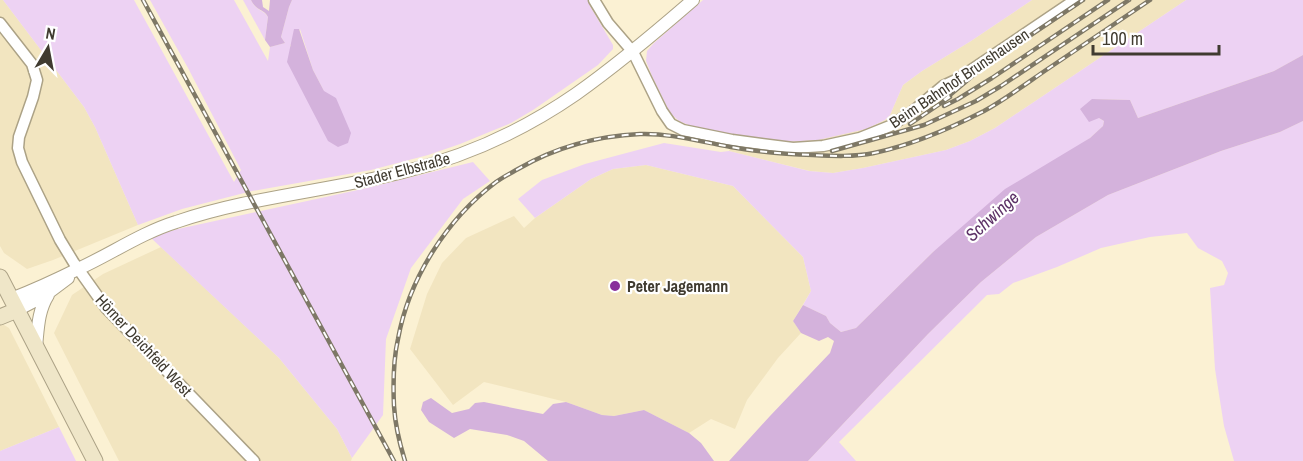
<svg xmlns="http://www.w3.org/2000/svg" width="1303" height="461" viewBox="0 0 1303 461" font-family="'Archivo Narrow',sans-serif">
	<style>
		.built { fill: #f2e5c0 }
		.green { fill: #edd2f3; fill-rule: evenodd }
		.water { fill: #d4b2dc }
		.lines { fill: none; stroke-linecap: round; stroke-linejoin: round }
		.minor-casing { stroke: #aca286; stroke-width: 13 }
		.tertiary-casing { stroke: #aca286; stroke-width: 14 }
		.secondary-casing { stroke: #aca286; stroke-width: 17 }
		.minor { stroke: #fff; stroke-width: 10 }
		.tertiary { stroke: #fff; stroke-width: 12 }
		.secondary { stroke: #efe6c8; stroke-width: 15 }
		.rail-casing { stroke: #7e7866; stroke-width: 4.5 }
		.rail { stroke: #fff; stroke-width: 2; stroke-dasharray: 7; stroke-linecap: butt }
		.poi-dot { fill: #882f9b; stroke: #fff; stroke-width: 2 }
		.labels { text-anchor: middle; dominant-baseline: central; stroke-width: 4.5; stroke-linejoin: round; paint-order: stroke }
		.street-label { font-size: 16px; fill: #403b30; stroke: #fff }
		.poi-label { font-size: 16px; font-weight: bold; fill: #403b30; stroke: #fff; text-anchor: start }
		.water-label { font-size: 18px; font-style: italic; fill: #5d3267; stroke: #fff }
	</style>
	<rect width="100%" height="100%" fill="#fbf1d3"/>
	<!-- built -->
	<path class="built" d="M0,0h3l81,107 11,20 43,98 -85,35 -26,9 -23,-16 -4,-7z
		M1032,0h154l-191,128 -25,13 -24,9 -83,18 -30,5 -23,-2 -81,-20 5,-16 27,4 105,-10 19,-9 5,-5 13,-30 19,-14 49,-30z
		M646,165l87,21 70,71 8,34 -18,30 8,12 -23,25 -31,42 -12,29 -24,-10 -22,14 -45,-23 -30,6 -12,-1 -36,-13 -82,-20 -31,23 -43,-56 17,-55 15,-31 24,-25 48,-22 10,12 11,-10 56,-39 22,-10z
		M161,247l118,111 58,71 15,29 -1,3h-232l-65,-128 18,-38 31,-21z
		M0,325h4l5,3 50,99 -59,24z"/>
	<!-- green -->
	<path class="green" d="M3,0h131l100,182 7,-12 -53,-102 -38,-68h84l34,61 2,-14 15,-4 -4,-6 8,-30 3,-7h296l2,6 23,39v4l-15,16 -65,45 -22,13 -51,21 -32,11 -57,15 -119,21 -70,18 -44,16 -43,-98 -11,-20zM300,29l13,41 11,21 -34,-45z
		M243,0h8c5,11 13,10 17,17l-3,23z
		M703,0h329l-61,41 -49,30 -19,14 -13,30 -5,5 -19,9 -48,11 -33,2 -24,-3 -68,-12 -14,-6 -9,-8 -18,-37 -6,-15 1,-10 7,-8z
		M1186,0h117v55l-29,16 -136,47 -8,-18 -38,-1 7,19 5,3 -1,5 -13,12 -157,114 -77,76 -15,4 -11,-9 -4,-7 -23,-11 8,-14 -8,-34 -70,-71 -87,-21 -33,4 -22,10 -56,39 -17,-19 24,-19 43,-16 79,-21 57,9 8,-1 80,20 24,2 30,-5 83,-18 24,-9 25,-13z
		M1303,121v340h-69l-10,-35 -9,-57 -5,-81 14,-3 4,-12 -6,-12 -24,-13 -11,-15 -37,4 -49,11 -44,19 -44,16 -14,11 -12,1 -148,147 17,19h-48l120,-127 53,-52 55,-45 72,-42 113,-44 59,-19z
		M473,162l17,19 -27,18 -52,69 -25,71 -3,76 -31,43 -15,-29 -58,-71 -129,-121 28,-8 189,-41z
		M59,427l17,34h-76v-10z"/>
	<!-- water -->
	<path class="water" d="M251,0h11l1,7 6,4 1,-11h22l-3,7 -8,30 4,6 -15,4 -5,-7 3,-23c-4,-8 -12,-6 -17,-17z
		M294,29h5l14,41 11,21 12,7 15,35 -3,10 -10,4 -10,-6 -41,-79z
		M1303,55v66l-23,11 -59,19 -113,44 -72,42 -55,45 -53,52 -120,127h-79l41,-45 60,-63 4,-12 -6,-4 -9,4 -18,-8 -8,-12 10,-16 23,11 4,7 11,9 15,-4 77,-76 72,-63 85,-51 13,-12 1,-5 -5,-3 -10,4 -9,-13 12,-10 38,1 8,18 136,-47z
		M431,398l21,15 17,-4 6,-6 9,-1 59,12 10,-10 13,-2 36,13 12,1 30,-6 45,23 12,10 13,18h-166l-24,-20 -17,-6 -37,-6 -16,9 -25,-16 -8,-12 2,-8z"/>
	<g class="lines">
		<defs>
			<path id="minor" d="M594,0l14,23 25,29 29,59 9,13 12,6 49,10 61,8 30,-2 37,-8 30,-12 22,-14 31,-26 15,-7 117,-79
				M0,23l32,41 5,16 -4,17 -14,40 -1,11 4,14 38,78 14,23 32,45 148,153"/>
			<path id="tertiary" d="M11,299c23,-9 45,-19 67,-30 33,-15 63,-36 98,-47 73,-25 152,-31 227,-50 61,-15 121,-42 173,-78 41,-29 79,-61 117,-94
				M17,310l27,-14 24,-18
				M36,347c2,-19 2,-36 12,-52"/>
			<path id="secondary" d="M0,277l95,184
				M0,317l17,-7"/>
		</defs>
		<!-- minor casing -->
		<use href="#minor" class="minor-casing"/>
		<!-- tertiary casing -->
		<use href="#tertiary" class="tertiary-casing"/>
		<!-- secondary casing -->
		<use href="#secondary" class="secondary-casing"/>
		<!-- minor -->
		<use href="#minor" class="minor"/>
		<!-- tertiary -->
		<use href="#tertiary" class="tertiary"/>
		<!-- secondary -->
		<use href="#secondary" class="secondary"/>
		<defs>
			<path id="rail" d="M143,0l251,461
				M944,100l39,-33 100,-67
				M944,106l14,-7 34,-21 116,-78
				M910,124l40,-27
				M832,151l92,-26 52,-24 25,-15 128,-86
				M405,461c-5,-16 -10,-38 -11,-55 -1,-22 -1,-45 4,-67 11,-61 49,-120 98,-157 7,-5 15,-9 22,-13 38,-22 78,-33 122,-35 31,-1 61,8 91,13 27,5 54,7 82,8 20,1 41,2 61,-2 38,-8 75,-24 110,-42 22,-12 47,-31 68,-45 33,-22 65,-44 98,-66"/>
		</defs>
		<!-- rail casing -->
		<use href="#rail" class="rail-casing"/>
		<!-- rail -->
		<use href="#rail" class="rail"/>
	</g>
	<!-- markers -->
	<circle class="poi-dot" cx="615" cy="286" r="6"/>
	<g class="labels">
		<!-- street labels -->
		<g class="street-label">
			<text transform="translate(959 78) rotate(-34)">Beim Bahnhof Brunshausen</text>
			<text transform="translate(402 170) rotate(-15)">Stader Elbstraße</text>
			<text transform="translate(144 345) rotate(47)">Hörner Deichfeld West</text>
		</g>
		<!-- poi labels -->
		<g class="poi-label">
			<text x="627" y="286">Peter Jagemann</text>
		</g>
		<!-- water labels -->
		<g class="water-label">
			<text transform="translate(992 216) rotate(-42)">Schwinge</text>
		</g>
	</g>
	<!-- north arrow -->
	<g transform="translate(48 48) rotate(10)" stroke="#ffffff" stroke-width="4.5" paint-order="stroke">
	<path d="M0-4.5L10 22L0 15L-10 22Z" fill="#403b30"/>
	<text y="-9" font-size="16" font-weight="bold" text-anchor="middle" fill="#403b30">N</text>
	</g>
	<!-- scale -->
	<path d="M1093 45v9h126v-9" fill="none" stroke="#403b30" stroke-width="3"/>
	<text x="1102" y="45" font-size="18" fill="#403b30" stroke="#ffffff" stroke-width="4.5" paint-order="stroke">100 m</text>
</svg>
